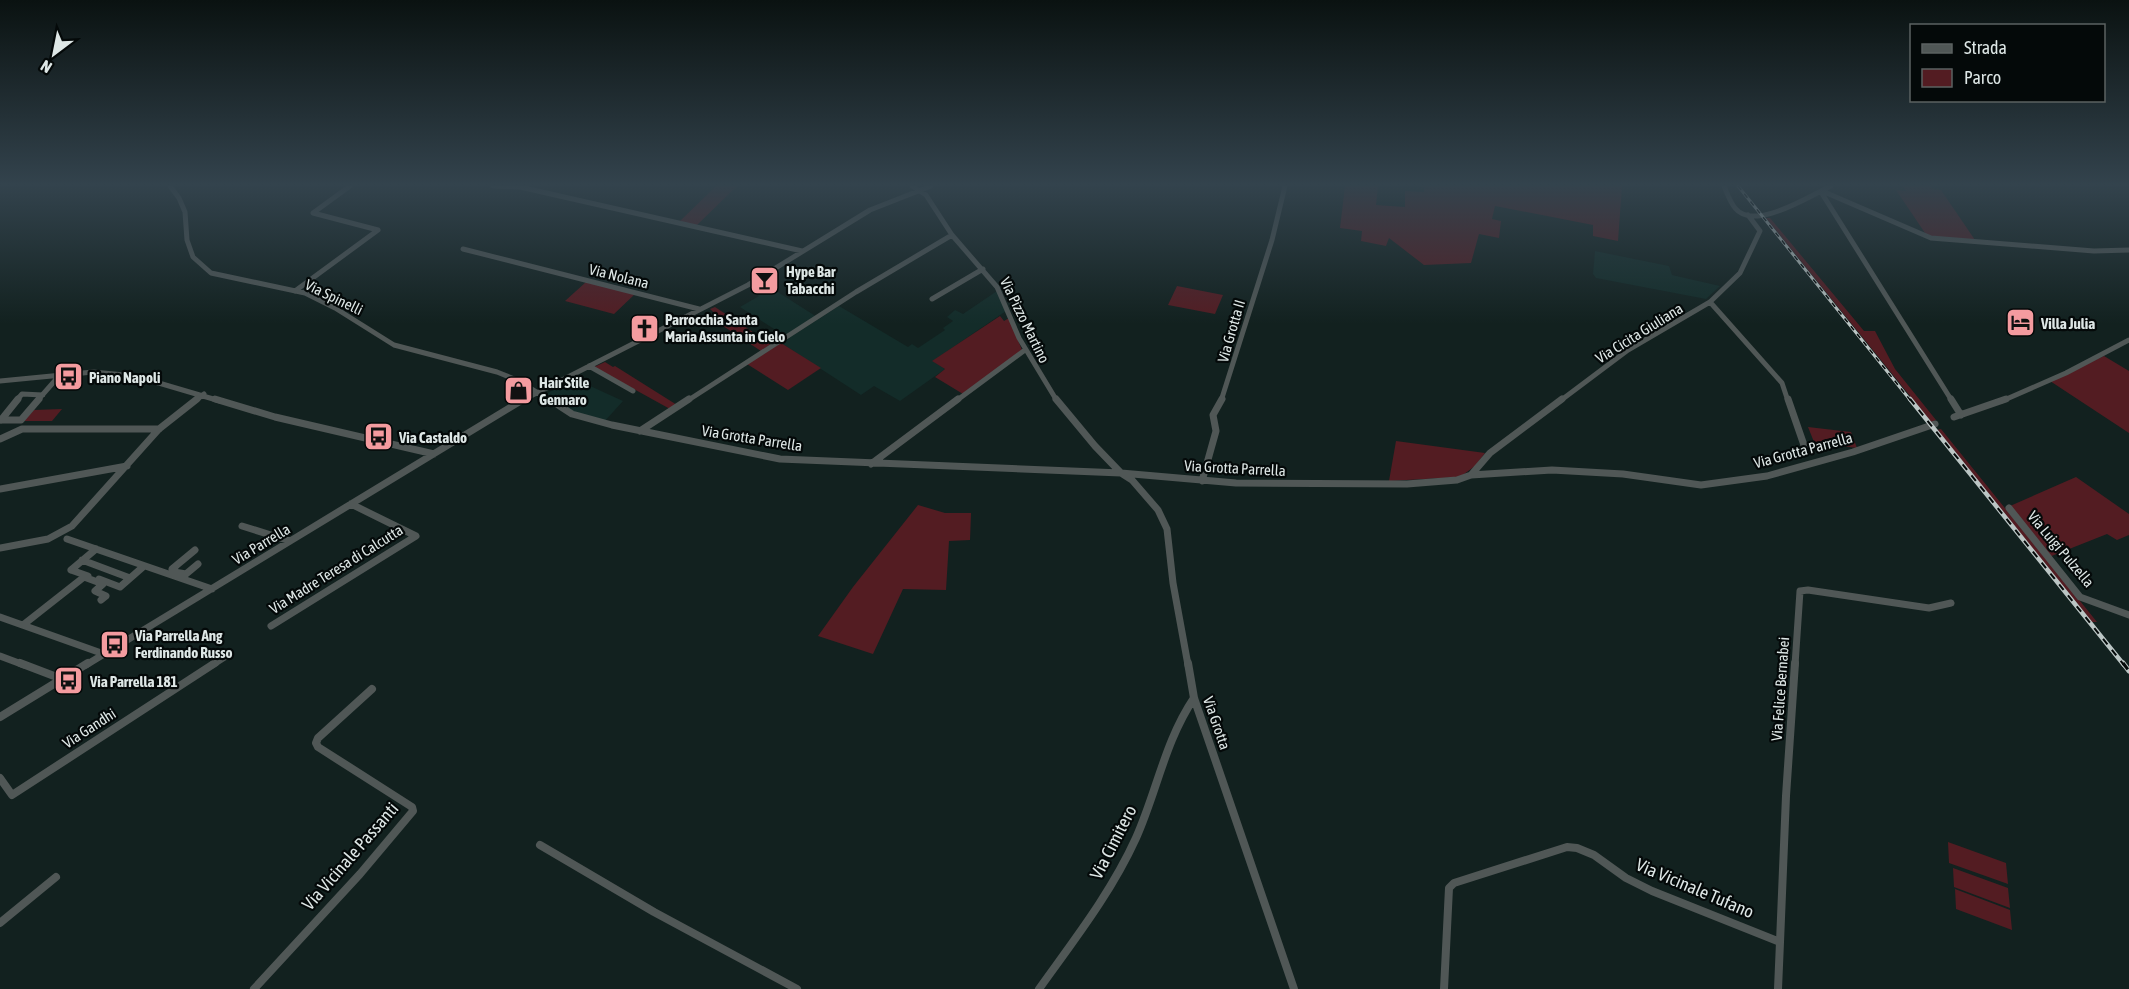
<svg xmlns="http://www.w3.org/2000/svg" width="2129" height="989" viewBox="0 0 2129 989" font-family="'Asap Condensed',sans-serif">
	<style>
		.built { fill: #132c29 }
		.green { fill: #531c22 }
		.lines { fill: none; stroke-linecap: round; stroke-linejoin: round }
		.minor-far2 { stroke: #505756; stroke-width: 5 }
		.minor-far1 { stroke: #505756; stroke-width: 7 }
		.minor { stroke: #505756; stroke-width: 8 }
		.rail-far2-casing { stroke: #bbc5c4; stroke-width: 3 }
		.rail-far1-casing { stroke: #bbc5c4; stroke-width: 4.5 }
		.rail-casing { stroke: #bbc5c4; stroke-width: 5 }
		.rail-far2 { stroke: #040909; stroke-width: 1.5; stroke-dasharray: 5; stroke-linecap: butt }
		.rail-far1 { stroke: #040909; stroke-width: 2; stroke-dasharray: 7; stroke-linecap: butt }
		.rail { stroke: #040909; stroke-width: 3; stroke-dasharray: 8; stroke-linecap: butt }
		.labels { text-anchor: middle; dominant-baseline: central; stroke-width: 4.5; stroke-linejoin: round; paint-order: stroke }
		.poi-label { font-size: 15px; font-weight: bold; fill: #dee7e6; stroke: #040909; text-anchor: start }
		.street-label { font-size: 15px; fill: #dee7e6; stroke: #040909 }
		.near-street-label { font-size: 18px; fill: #dee7e6; stroke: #040909 }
	</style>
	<rect width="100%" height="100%" fill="#12211f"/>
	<!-- built -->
	<path class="built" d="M1595,251l74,15 3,9 48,11 -14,13 -110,-21 -3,-4z
		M762,282l55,35 -32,19 -45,-29 19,-11 -8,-7z
		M997,291l9,20 -73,50 12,8 -45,32 -26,-15 -13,9 -80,-52 58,-37 69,41 4,-3 6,4 27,-18 -2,-2 10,-7 -6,-4 8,-7 8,4z
		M572,378l16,7 35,16 -19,21 -30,-9 -13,-8 3,-3 -12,-2 -7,-5z"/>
	<!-- green -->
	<path class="green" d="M716,186h21l-41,40 -17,-4z
		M1345,186h33l-2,19 29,2v-16l19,1v-4l9,1 -16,-3h205l-4,55 -25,-5v-11l-98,-19 -3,13 9,2 -2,17 -20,-4 -8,29 -47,2 -35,-27 -3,8 -25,-5 1,-10 -22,-3z
		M1903,186h28l1,3 9,1 34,50 -48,-4 -31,-46 10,1z
		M1766,218h4l94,113h11l20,38 41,51 -5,2z
		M586,282l49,12 -21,20 -49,-13z
		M1177,286l46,9 -8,19 -47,-9z
		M715,307l56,37 -10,7 -47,-31 5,-3 -9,-8z
		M1000,316l4,5 5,-3 13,32 -59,44 -28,-17 10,-8 -13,-8z
		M781,343l40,25 -33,22 -41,-26z
		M2104,356l25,15v62l-79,-52z
		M605,362l8,5 2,-1 62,39 -7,4 -76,-42z
		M62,409l-10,12h-28l10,-11z
		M1808,427l43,5 6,16 -43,-6z
		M1941,429l156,193h-5l-155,-192z
		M1396,441l89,12 -10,13 -15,11 -71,4z
		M2076,477l53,37v21l-12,5 -10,-6 -58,23 -39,-51z
		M918,505l27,8h26l-1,27 -21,1 -3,49 -43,-1 -30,65 -55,-18 35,-49z
		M1948,842l58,21 2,21 -59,-21z
		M1953,868l55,20 2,20 -56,-21z
		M1955,889l55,21 2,20 -56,-21z"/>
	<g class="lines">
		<!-- minor-far2 -->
		<path class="minor-far2" d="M170,186l9,12 6,14 2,28 6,17 18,16 94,20 30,15 59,37 103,27 22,9 32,20
			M493,186l27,1 282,64
			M912,186l14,9 26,40 45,52 22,51 38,63
			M1724,186c3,7 6,16 11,22 19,24 74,-12 96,-22
			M1822,191l109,47 163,13 35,-1
			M1821,192l131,209
			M463,249l236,60
			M295,291l83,-61 -65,-17 37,-27
			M932,299l51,-30
			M1710,302l72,81 6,18
			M589,366l44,25
			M0,381l93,-9 42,4 85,25
			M16,401l6,-7 21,1
			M37,401l22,-25
			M195,401l9,-7
			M521,401l227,-116 122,-75 61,-24
			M687,401l169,-109 96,-57
			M956,401l69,-51
			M1221,401l51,-161 13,-54
			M1560,401l68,-51 82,-48 30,-29 20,-42 -12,-16
			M2002,401l64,-28 63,-33"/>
		<!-- minor-far1 -->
		<path class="minor-far1" d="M215,399l60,18 159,37
			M549,399l23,15 40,11 168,34 341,14 115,10 171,1 50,-4 14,-5 81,-5 71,4 78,11 66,-9 86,-24 82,-28
			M1056,399l39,47 26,27 11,7 26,30 9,19 6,54 15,82
			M1788,399l17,49
			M1951,399l10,16
			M1954,417l52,-18
			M0,420h21l18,-21
			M1,420l17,-21
			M640,431l49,-32
			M0,439l22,-10h137
			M871,464l87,-65
			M1471,475l19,-22 72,-54
			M1202,481l14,-50 -3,-16 9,-16
			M0,489l127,-23
			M2009,508l71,89 49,18
			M242,526l48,15
			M67,539l145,50
			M0,548l48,-9 24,-13 87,-97 38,-30
			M82,560l48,18
			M71,570l17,6
			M71,570l25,-21
			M175,570l-3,-1 23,-19
			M174,572l12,2 12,-10
			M99,579l21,8 24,-21
			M0,617l104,37
			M23,625l61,-48 19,7 -8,7 11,5 -5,4
			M271,626l145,-90 -65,-32
			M0,656l24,9
			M86,665l438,-266
			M212,665l17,-11
			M1795,665l5,-74 8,-1 121,18 22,-5"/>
		<!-- minor -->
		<path class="minor" d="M20,663l42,16
			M1188,663l6,35 100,291
			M0,717l88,-54
			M0,778l12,17 203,-132
			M540,845l114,67 143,77
			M0,923l56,-46
			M1780,942l6,-146 9,-133
			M254,989l106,-115 53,-63 -1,-4 -94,-60 -2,-4 2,-5 54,-49
			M1039,989c35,-49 72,-96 97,-151 21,-47 29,-97 58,-140
			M1444,989l5,-101 5,-5 113,-36 10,1 17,7 32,23 26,13 128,51 -2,47"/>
		<defs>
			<path id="rail-far2" d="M1738,186l173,215"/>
			<path id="rail-far1" d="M1910,399l214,266"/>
			<path id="rail" d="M2123,663l6,8"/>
		</defs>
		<!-- rail-far2 casing -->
		<use href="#rail-far2" class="rail-far2-casing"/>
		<!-- rail-far1 casing -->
		<use href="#rail-far1" class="rail-far1-casing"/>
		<!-- rail casing -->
		<use href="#rail" class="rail-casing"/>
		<!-- rail-far2 -->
		<use href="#rail-far2" class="rail-far2"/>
		<!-- rail-far1 -->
		<use href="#rail-far1" class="rail-far1"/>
		<!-- rail -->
		<use href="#rail" class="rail"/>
	</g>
	<!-- sky -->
	<linearGradient id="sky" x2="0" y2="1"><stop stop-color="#0a1211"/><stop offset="0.57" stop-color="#33434d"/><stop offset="1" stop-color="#33434d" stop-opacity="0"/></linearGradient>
	<rect width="2129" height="324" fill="url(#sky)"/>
	<!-- icons -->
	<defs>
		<symbol id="bar-square" viewBox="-11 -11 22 22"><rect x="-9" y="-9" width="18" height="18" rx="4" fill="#f49b9f" stroke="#040909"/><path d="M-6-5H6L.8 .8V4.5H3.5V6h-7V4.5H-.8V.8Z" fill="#111"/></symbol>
		<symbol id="hotel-square" viewBox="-11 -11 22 22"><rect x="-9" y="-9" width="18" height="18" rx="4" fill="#f49b9f" stroke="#040909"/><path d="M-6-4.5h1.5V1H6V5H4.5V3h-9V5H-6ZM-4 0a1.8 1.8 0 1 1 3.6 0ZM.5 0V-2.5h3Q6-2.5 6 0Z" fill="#111"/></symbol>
		<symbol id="church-square" viewBox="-11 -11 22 22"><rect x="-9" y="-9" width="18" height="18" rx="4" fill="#f49b9f" stroke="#040909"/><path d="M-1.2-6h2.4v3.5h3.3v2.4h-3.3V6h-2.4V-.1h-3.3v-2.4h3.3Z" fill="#111"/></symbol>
		<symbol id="bus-square" viewBox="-11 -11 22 22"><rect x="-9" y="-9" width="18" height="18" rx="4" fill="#f49b9f" stroke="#040909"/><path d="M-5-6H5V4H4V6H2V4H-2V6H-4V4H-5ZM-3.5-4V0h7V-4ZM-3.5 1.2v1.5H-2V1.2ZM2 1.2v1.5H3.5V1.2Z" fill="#111"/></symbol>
		<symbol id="shop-square" viewBox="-11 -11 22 22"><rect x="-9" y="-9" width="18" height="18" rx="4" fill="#f49b9f" stroke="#040909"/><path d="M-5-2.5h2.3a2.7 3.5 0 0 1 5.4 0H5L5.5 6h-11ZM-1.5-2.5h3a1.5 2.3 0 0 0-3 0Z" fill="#111"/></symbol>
	</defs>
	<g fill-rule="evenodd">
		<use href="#bar-square" x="748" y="264" width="33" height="33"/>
		<use href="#hotel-square" x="2004" y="306" width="33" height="33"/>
		<use href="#church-square" x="628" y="312" width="33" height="33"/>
		<use href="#bus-square" x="52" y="360" width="33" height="33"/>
		<use href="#shop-square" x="502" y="374" width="33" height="33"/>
		<use href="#bus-square" x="362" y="420" width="33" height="33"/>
		<use href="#bus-square" x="98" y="628" width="33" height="33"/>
		<use href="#bus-square" x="52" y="664" width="33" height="33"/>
	</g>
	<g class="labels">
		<!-- poi labels -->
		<g class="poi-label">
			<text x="786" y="271">Hype Bar<tspan x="786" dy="17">Tabacchi</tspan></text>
			<text x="665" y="319">Parrocchia Santa<tspan x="665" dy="17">Maria Assunta in Cielo</tspan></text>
			<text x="2041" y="323">Villa Julia</text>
			<text x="89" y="377">Piano Napoli</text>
			<text x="539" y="382">Hair Stile<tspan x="539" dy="17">Gennaro</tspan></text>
			<text x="399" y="437">Via Castaldo</text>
			<text x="135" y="635">Via Parrella Ang<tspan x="135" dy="17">Ferdinando Russo</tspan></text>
			<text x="90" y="681">Via Parrella 181</text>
		</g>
		<!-- street labels -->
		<g class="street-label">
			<text transform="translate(619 276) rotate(14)">Via Nolana</text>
			<text transform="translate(334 297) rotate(26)">Via Spinelli</text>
			<text transform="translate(1025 320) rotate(64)">Via Pizzo Martino</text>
			<text transform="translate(1231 331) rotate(-74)">Via Grotta II</text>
			<text transform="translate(1639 333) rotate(-32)">Via Cicita Giuliana</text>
			<text transform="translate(752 438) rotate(9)">Via Grotta Parrella</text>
			<text transform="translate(1803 450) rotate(-15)">Via Grotta Parrella</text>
			<text transform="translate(1235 468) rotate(3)">Via Grotta Parrella</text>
			<text transform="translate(261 544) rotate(-31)">Via Parrella</text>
			<text transform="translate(2061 549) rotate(50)">Via Luigi Pulzella</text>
			<text transform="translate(336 569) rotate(-32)">Via Madre Teresa di Calcutta</text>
			<text transform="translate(1780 689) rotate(-86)">Via Felice Bernabei</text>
			<text transform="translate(1217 723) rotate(71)">Via Grotta</text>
			<text transform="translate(89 728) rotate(-33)">Via Gandhi</text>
		</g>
		<!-- near-street labels -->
		<g class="near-street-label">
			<text transform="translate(1113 842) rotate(-63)">Via Cimitero</text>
			<text transform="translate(350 856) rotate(-49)">Via Vicinale Passanti</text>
			<text transform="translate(1695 888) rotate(23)">Via Vicinale Tufano</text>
		</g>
	</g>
	<!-- legend -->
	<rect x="1910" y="24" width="195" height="78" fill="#040909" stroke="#5b6261" stroke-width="1.5"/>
	<rect x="1922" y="44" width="30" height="9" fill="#505756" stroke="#5b6261" stroke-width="1.5"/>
	<text x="1964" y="54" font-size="18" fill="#dee7e6">Strada</text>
	<rect x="1922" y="69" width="30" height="18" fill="#531c22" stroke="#5b6261" stroke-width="1.5"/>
	<text x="1964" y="84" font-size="18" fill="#dee7e6">Parco</text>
	<!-- north arrow -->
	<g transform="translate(54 54) rotate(212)" stroke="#040909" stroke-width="4.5" paint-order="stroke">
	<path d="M0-4.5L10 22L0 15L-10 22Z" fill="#dee7e6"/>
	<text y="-9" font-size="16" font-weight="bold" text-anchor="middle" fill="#dee7e6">N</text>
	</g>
</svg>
